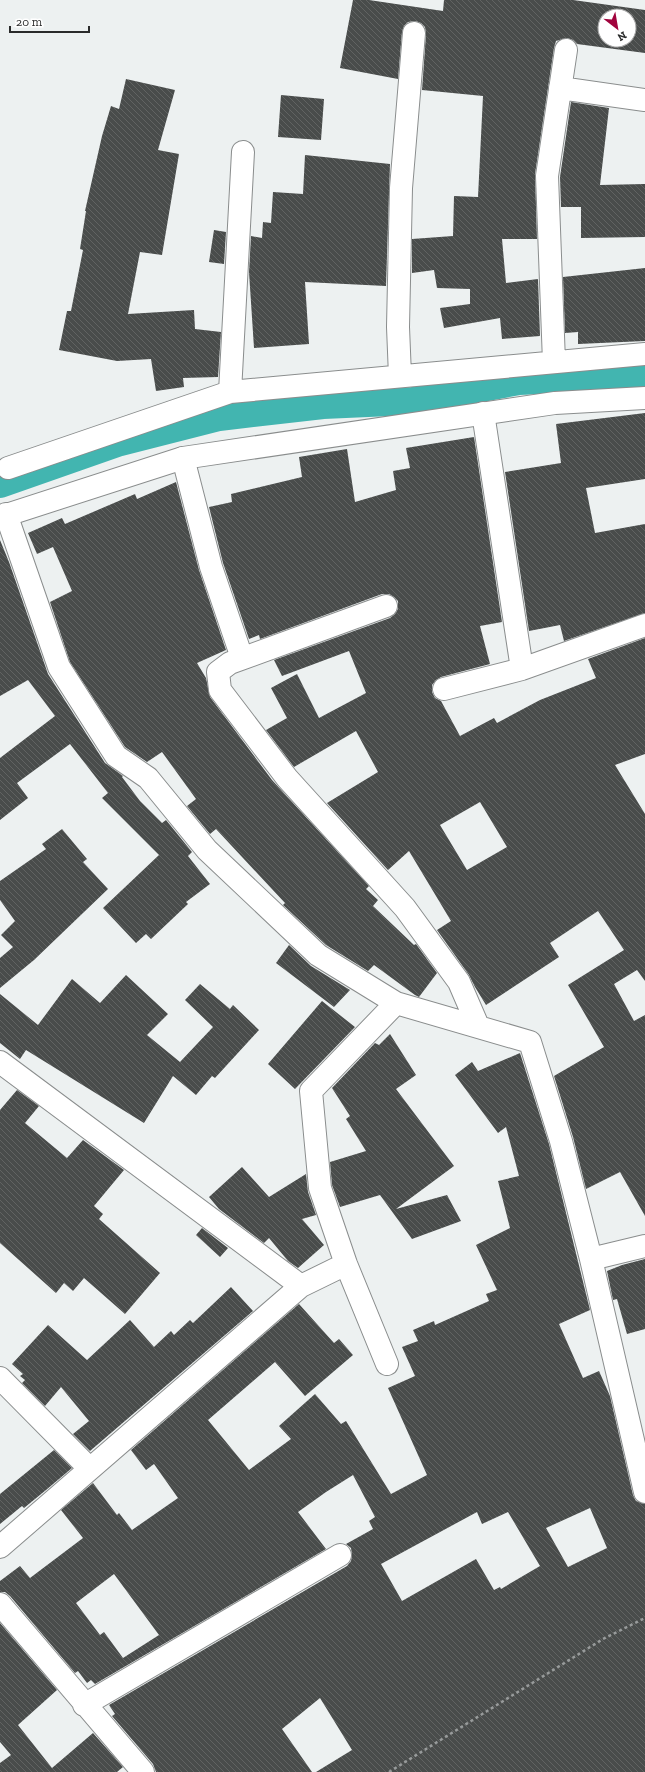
<svg xmlns="http://www.w3.org/2000/svg" width="645" height="1772" viewBox="0 0 645 1772" font-family="'Zilla Slab',serif">
	<style>
		.lines { fill: none; stroke-linecap: round; stroke-linejoin: round }
		.canal { stroke: #42b5b0; stroke-width: 28 }
		.building { fill: url(#building-back-hatch); fill-rule: evenodd }
		.minor-casing { stroke: #8a8d8d; stroke-width: 24 }
		.tertiary-casing { stroke: #8a8d8d; stroke-width: 24 }
		.path { stroke: #989b9b; stroke-width: 2.5; stroke-dasharray: 3 3; stroke-linecap: butt }
		.minor { stroke: #fff; stroke-width: 22 }
		.tertiary { stroke: #fff; stroke-width: 22 }
	</style>
	<defs>
		<pattern id="building-back-hatch" width="6" height="6" patternUnits="userSpaceOnUse"><rect width="6" height="6" fill="#494c4b"/><path d="M-1 5l2 2M0 0l6 6M5-1l2 2" fill="none" stroke="#616362"/></pattern>
	</defs>
	<rect width="100%" height="100%" fill="#edf1f1"/>
	<g class="lines">
		<!-- canal -->
		<path class="canal" d="M0,484l117,-41 102,-26 104,-12 90,-4 106,-20 126,-6"/>
	</g>
	<!-- building -->
	<path class="building" d="M353,0h16l74,11 1,-11h129l72,10v43l-68,-9 -4,-4 -6,-2 -11,3 -2,7 -19,126 2,65h-35l4,44 32,-4 2,57 -38,3 -2,-21 -56,10 -4,-20 30,-4v-15l-33,-1 -3,-18 -22,3v-34l41,-3 1,-40 24,1 5,-101 -61,-6 4,-56 -1,-7 -4,-4 -6,-2 -7,1 -4,4 -2,6 -4,47 -58,-11zM605,16h24v24h-24z
		M126,79l49,11 -17,60 21,4 -17,101 -22,-3 -12,62 66,-4 1,19 26,3 -3,45 -35,1 1,9 -28,4 -5,-32 -34,2 -58,-11 8,-39h4l12,-61 -3,-1 6,-38h-1l17,-75 9,-30 8,3z
		M281,95l43,4 -3,41 -43,-3z
		M571,102l38,6 -9,77 45,-1v53l-64,1v-31h-20l-1,-30z
		M305,155l85,9 -4,122 -81,-4 4,62 -55,4 -5,-76 2,-36 11,2 1,-16 8,1 2,-31 30,2z
		M214,230l12,2 -2,32 -15,-2z
		M645,268v73l-67,3v-12l-13,1 -2,-56z
		M645,413v66l-59,9 9,45 50,-9v89l-81,28 -4,-16 -31,6 -24,-159 56,-9 -5,-39z
		M474,437l28,185 -22,4 10,38 -49,13 -5,3 -4,5v7l3,6 6,3 19,35 34,-18 3,5 43,-23 56,-22 -8,-19 57,-21v116l-30,11 30,49v167l-8,-11 -23,14 20,37 11,-6v201l-25,-44 -34,17 -13,-52 -19,-61 50,-29 -36,-62 56,-35 -26,-39 -48,32 9,14 -73,48 -11,-18 -6,-12 -32,-45 14,-9 -42,-70 -21,19 -61,-67 51,-31 -22,-41 -62,36 -28,-37 21,-12 -16,-30 26,-14 22,44 47,-25 -17,-42 -67,25 -8,-16 116,-42 5,-4 3,-5v-8l-4,-4 -5,-3h-7l-122,45 -1,-4 -10,4 -26,-76 -14,-56 23,-5 -1,-8 71,-17 -3,-20 48,-8 8,53 41,-12 -3,-19 17,-3 -4,-20zM480,802l27,45 -40,23 -27,-45z
		M176,482l23,88 27,80 -29,13 9,15 4,19 62,83 97,106 -3,3 12,11 -5,6 41,39 2,-1 21,29 -18,24 -4,-2 -41,-30 -6,6 -42,-26 -43,-40 2,-2 -69,-74 -6,5 -23,-28 9,-7 -34,-47 -15,10 -22,-15 -55,-85 -20,-60 22,-11 -19,-44 -16,7 -9,-21 34,-15 3,6 70,-30 2,5z
		M0,540l9,22 39,112 57,89 18,13 -1,1 18,24 22,22 4,-3 26,32 -4,4 22,28 -24,18 2,2 -37,35 -5,-5 -10,9 -33,-35 56,-53 -57,-57 6,-5 -38,-49 -53,39 11,15 -28,22v-62l55,-42 -27,-36 -28,16z
		M62,829l25,30 -4,3 25,27 -74,71 -34,28v-30l13,-11 -12,-12 14,-14 -15,-21v-19l46,-32 -4,-5z
		M289,945l22,21 39,24 -16,17 -58,-44z
		M126,975l42,39 -21,21 33,27 33,-35 -28,-27 15,-16 30,25 3,-4 26,25 -44,48 -3,-2 -16,19 -23,-19 -29,47 -118,-73 -6,9 -20,-16v-49l38,31 34,-46 28,24z
		M322,1001l33,26 -60,62 -27,-25z
		M390,1034l26,41 -20,14 58,77 -58,43 51,-14 14,26 -49,18 -32,-44 -40,12 -8,-22 -2,-23 36,-11 -20,-32 4,-3 -18,-28 43,-45 4,2z
		M520,1053l29,91 41,166 -31,14 24,54 16,-7 11,25 23,99 3,6 9,3v268h-329l36,-22 -32,-52 -38,31 30,43h-156l-3,-8 -41,-48 3,-2 -6,-9 238,-139 4,-5 1,-6 -1,-7 -5,-4 27,-15 -4,-8 6,-4 -22,-42 -27,17 -28,20 28,37 -231,135 -4,-4 -4,3 -9,-12 -3,2 -65,-77 -5,-4h-5v-11l20,-15 10,12 53,-40 -22,-28 32,-27 24,32 2,-2 13,17 46,-32 -24,-34 -8,6 -15,-20 168,-146 35,39 5,-4 14,16 -48,41 -30,-34 -67,58 41,50 42,-31 -12,-13 36,-32 26,30 5,-3 45,73 36,-19 -39,-87 27,-12 -13,-29 16,-6 -5,-11 21,-9 1,4 54,-24 -3,-7 11,-4 -21,-45 34,-17 -12,-47 21,-5 -13,-49 -8,6 -43,-58 17,-13 6,9zM590,1508l17,40 -39,19 -22,-39zM477,1512l5,12 26,-12 32,54 -39,23 -1,-2 -6,3 -18,-31 -74,42 -21,-37zM114,1574l45,61 -36,23 -19,-26 -4,3 -24,-32z
		M17,1090l22,16 -14,17 42,35 16,-18 41,30 -30,36 9,8 -4,5 61,54 -35,41 -41,-36 -11,13 -9,-8 -8,10 -56,-50v-133z
		M242,1167l27,30 37,-23 2,18 8,23 -14,4 22,26 -26,23 -10,-7 -19,-23 -5,5 -45,-34 -10,-12z
		M202,1228l26,20 -8,9 -24,-22z
		M645,1259v70l-18,5 -10,-35 -4,1 -6,-29 15,-6z
		M231,1287l22,24 -163,140 -17,-17 16,-13 -28,-34 -16,19 -23,-23 3,-3 -5,-4 3,-2 -11,-10 36,-39 39,35 43,-40 24,27 17,-16 3,4 16,-15 3,3z
		M54,1450l18,18 -26,22 -22,18 -2,-2 -22,18v-30z
		M0,1623l57,67 -39,35 34,43 41,-35 30,34 -6,5h-117v-9l11,-8 -11,-13z"/>
	<g class="lines">
		<defs>
			<path id="minor" d="M560,88l85,12
				M554,362l-7,-186 19,-126
				M400,376l-2,-49 3,-139 13,-155
				M230,392l13,-240
				M483,413l39,256
				M183,458l28,109 31,91
				M8,468l222,-76 415,-38
				M6,514l53,153 57,89 32,22 59,72 111,105 78,48 134,39 31,99 30,118 54,233
				M386,606l-156,57 -12,9 2,18 67,88 118,130 54,74 19,44
				M444,689l78,-20 123,-44
				M0,1062l301,224
				M591,1259l54,-13
				M387,1364l-41,-100 -26,-76 -9,-97 85,-88
				M0,1378l90,91
				M0,1547l301,-261 45,-22
				M0,1604l143,168
				M84,1705l256,-150"/>
			<path id="tertiary" d="M0,517l183,-59 372,-55 90,-5"/>
		</defs>
		<!-- minor casing -->
		<use href="#minor" class="minor-casing"/>
		<!-- tertiary casing -->
		<use href="#tertiary" class="tertiary-casing"/>
		<!-- path -->
		<path class="path" d="M389,1772l214,-133 42,-21"/>
		<!-- minor -->
		<use href="#minor" class="minor"/>
		<!-- tertiary -->
		<use href="#tertiary" class="tertiary"/>
	</g>
	<!-- north arrow -->
	<g transform="translate(617 28) rotate(149)"><circle r="19" fill="#ffffff" stroke="#aaaaaa"/>
	<path d="M0-3L7 15L0 10L-7 15Z" fill="#a1033d"/>
	<text y="-6" font-size="11" font-weight="bold" text-anchor="middle" fill="#2a2b2b">N</text>
	</g>
	<!-- scale -->
	<path d="M10 26v6h79v-6" fill="none" stroke="#2a2b2b" stroke-width="2"/>
	<text x="16" y="26" font-size="12" fill="#2a2b2b" stroke="#ffffff" stroke-width="3" paint-order="stroke">20 m</text>
</svg>
